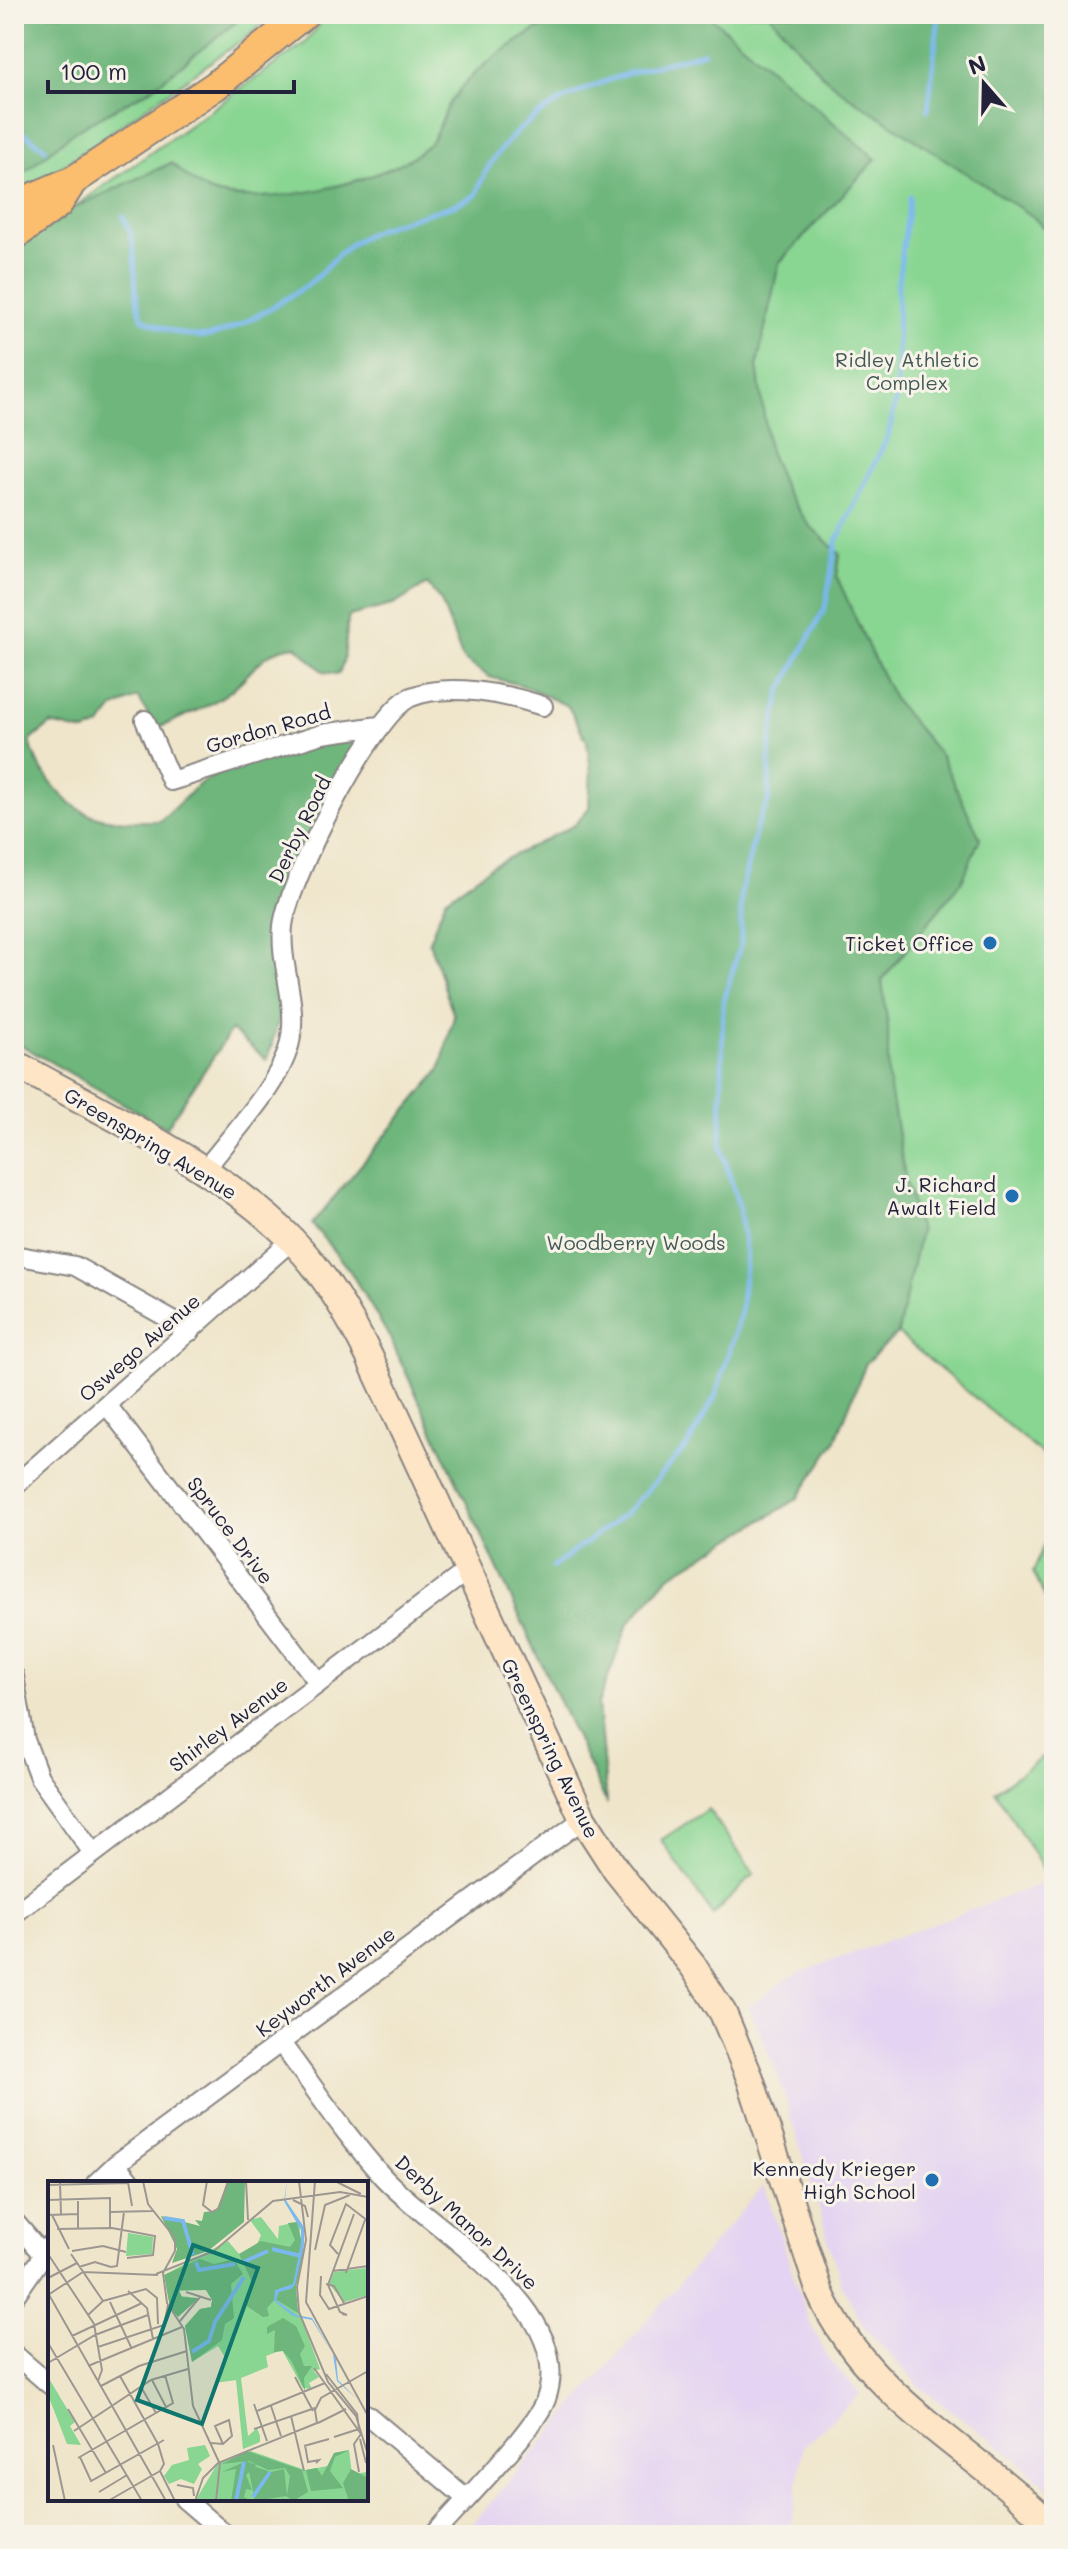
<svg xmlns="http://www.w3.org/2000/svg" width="1068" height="2549" viewBox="0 0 1068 2549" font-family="Mali,sans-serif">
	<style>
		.built { fill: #e4d3f2 }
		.green { fill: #89d592; stroke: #567c66; stroke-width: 2 }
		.forest { fill: #6eb67c; stroke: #486c5c; stroke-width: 2 }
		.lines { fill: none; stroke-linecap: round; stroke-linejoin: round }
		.stream { stroke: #7ab8ed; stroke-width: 5 }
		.street-casing { stroke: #888482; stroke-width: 22 }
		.secondary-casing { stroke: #888482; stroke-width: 30 }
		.primary-casing { stroke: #888482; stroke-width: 32 }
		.street { stroke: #fff; stroke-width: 18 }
		.secondary { stroke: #fde5c5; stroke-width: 26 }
		.primary { stroke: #fbbd6e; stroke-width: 28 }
		.poi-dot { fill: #1f6fb2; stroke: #f7f3e8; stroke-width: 3 }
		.labels { text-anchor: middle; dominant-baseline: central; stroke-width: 6; stroke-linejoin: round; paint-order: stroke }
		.park-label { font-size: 20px; fill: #415855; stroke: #f7f3e8 }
		.street-label { font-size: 20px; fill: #22223b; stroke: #f7f3e8 }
		.poi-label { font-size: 20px; fill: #22223b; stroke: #f7f3e8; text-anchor: end }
		.inset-river { fill: none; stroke: #7ab8ed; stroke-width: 4 }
		.inset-road { fill: none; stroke: #9d9791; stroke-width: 2 }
		.view { fill: #0f766e; fill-opacity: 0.15; stroke: #0f766e; stroke-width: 4 }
		.inset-edge { fill: none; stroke: #22223b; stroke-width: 4 }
	</style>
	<rect width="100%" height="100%" fill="#f7f3e8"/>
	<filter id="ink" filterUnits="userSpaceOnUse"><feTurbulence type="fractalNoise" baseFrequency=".0125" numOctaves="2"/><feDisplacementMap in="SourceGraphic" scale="16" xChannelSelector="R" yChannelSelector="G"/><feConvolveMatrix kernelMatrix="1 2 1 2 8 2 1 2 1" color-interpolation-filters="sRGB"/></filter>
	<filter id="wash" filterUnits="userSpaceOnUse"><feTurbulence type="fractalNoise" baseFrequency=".006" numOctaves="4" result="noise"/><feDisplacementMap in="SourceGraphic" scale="32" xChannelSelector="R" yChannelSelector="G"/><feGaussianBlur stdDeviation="1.8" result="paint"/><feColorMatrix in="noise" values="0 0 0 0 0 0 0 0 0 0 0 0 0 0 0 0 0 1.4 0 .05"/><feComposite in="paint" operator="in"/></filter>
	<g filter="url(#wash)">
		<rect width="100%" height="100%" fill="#efe5ca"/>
		<!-- built -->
		<path class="built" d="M1054,1879v615l-36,-34 -98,-73 -55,-59 -23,-43 -64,-210 -30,-68 39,-28 23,-10z
			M764,2185l44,134 20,39 32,36 -57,52 -12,89h-328z"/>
		<!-- green -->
		<path class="green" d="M14,14h258l-17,17 -241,169z
			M328,14h726v1450l-157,-131 -31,30 -31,79 -38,57 -129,78 -40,47 -30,80 9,100 -217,-466 -40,-67 -38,-47 128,-154 14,-54 -25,-75 17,-42 46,-33 83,-41 14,-17 2,-37 -4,-30 -19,-35 -43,-20 -35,-9 -27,-18 -22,-58 -14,-17 -32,20 -46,12c-5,19 -1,42 -11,58l-14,-2 -28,-26c-33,2 -42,26 -66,45 -20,16 -50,26 -74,38l-18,-32 -24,11 -14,18 -15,6 -34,-8 -21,17c5,26 30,59 56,72 21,11 51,8 74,8l42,-39 133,7 -59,112 -7,33 4,41 9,33 -15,52 -36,-30 -65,98 -152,-87v-791l291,-207z
			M1054,1523v93l-21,-44z
			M1054,1749v130l-4,1 -55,-89z
			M708,1809l46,65 -41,41 -52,-75z"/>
		<!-- forest -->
		<path class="forest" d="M14,14h232l-96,76 -74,40 -62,51z
			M565,14h142l169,145 -97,104 -22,103 12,85 17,41 23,33 31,29 -3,23 34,76 24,48 46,55 39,82 -18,43 -80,99 6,48v49l18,105 14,49 -22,102 -32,30 -31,79 -38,57 -129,78 -40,47 -30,80 9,100 -217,-466 -40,-67 -38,-47 128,-154 14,-54 -25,-75 17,-42 46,-33 83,-41 14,-17 2,-37 -4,-30 -19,-35 -43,-20 -35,-9 -27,-18 -22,-58 -14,-17 -32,20 -46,12c-5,19 -1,42 -11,58l-14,-2 -28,-26c-33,2 -42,26 -66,45 -20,16 -50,26 -74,38l-18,-32 -24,11 -14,18 -15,6 -34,-8 -21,17c5,26 31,60 56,72 22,10 51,8 74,8l42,-39 31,-16 123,-34 9,2 -89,167 -7,33 4,41 9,33 -15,52 -36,-30 -65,98 -152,-87v-791l46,-36 111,-51c12,9 26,24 40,29 50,17 178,-10 216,-46 11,-10 15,-30 23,-43 25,-39 74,-67 115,-89z
			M769,14h285v224l-21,-21 -186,-122 -24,-19z"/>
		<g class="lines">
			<!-- stream -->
			<path class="stream" d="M928,110l11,-96
				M14,126l32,23
				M123,217c20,32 5,68 20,102 19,9 49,22 71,16 26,-7 69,-34 92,-49 18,-13 30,-33 50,-45 37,-24 82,-25 120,-46 30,-94 143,-120 228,-143
				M553,1567l73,-54 62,-68 28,-50 24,-79 6,-60 -7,-49 -18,-60 2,-143 18,-62v-49l16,-67 12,-26 1,-54 10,-53 45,-85 12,-67 51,-105 9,-40 1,-114 12,-85"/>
		</g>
	</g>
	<g filter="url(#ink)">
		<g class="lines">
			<defs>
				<path id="street" d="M145,720l26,61 151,-47 57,-8
					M204,1171c26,-35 74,-84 85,-125 11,-41 -10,-79 -6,-120 5,-44 89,-212 128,-229 37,-15 96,-3 132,9
					M14,1255l61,11 116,65
					M107,1405l212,278
					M14,1486l278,-246
					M14,1676l11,64 14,37 54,76
					M14,1914l454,-344
					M280,2042c34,45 65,93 103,135 51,55 195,132 163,222 -11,31 -87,107 -112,136
					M116,2164l15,19
					M96,2183l20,-19 467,-345
					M14,2221l29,34
					M14,2297l36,-52
					M14,2354l36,31
					M366,2414l100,84
					M184,2499l42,36"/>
				<path id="secondary" d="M14,1063c92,52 203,101 278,177 33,34 56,74 77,116l214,463 33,51 77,96 30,47 27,65 70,215c48,107 155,156 234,236"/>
				<path id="primary" d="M14,211l20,-14 40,-17 141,-94 89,-72
					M14,236l44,-32 11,-17"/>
			</defs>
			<!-- street casing -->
			<use href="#street" class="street-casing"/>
			<!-- secondary casing -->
			<use href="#secondary" class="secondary-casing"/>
			<!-- primary casing -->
			<use href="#primary" class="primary-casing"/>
			<!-- street -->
			<use href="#street" class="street"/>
			<!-- secondary -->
			<use href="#secondary" class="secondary"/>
			<!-- primary -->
			<use href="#primary" class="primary"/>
		</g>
	</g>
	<!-- markers -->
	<g class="poi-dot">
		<circle cx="990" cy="943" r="8"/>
		<circle cx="1012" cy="1196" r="8"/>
		<circle cx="932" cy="2180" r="8"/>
	</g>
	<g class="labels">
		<!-- park labels -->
		<g class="park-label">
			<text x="907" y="359">Ridley Athletic<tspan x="907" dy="23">Complex</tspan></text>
			<text x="636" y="1242">Woodberry Woods</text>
		</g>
		<!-- street labels -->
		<g class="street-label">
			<text transform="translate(268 728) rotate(-16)">Gordon Road</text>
			<text transform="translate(299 829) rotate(-64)">Derby Road</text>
			<text transform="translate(151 1143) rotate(31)">Greenspring Avenue</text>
			<text transform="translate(139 1347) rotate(-41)">Oswego Avenue</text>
			<text transform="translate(231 1530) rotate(53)">Spruce Drive</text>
			<text transform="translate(228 1724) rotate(-37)">Shirley Avenue</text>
			<text transform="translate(551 1748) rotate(64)">Greenspring Avenue</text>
			<text transform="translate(325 1981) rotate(-37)">Keyworth Avenue</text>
			<text transform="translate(467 2222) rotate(43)">Derby Manor Drive</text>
		</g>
		<!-- poi labels -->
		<g class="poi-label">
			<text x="974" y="943">Ticket Office</text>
			<text x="996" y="1184">J. Richard<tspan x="996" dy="23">Awalt Field</tspan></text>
			<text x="916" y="2168">Kennedy Krieger<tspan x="916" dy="23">High School</tspan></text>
		</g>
	</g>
	<!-- overview -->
	<g transform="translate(48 2181)">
		<rect width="320" height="320" fill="#efe5ca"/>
		<path d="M213,36l17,22 1,-13 18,-4 3,5 -5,73 25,69 -6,2 5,6 -10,6 3,6 -9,-1 -21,-38 -16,6 2,11 -27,11 7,58 9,-8 3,8v6l-17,7 -7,-69 -21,3 11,-24 -8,-13 -26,16 -7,-36 15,-17 11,-2 1,-7 -6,-10 -27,1 1,5 10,1 -12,20 -14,-42 64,-34 11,13 16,-5 6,-14 -11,-15zM80,52l25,4 -1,17 -26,2zM318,87l2,27 -24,7 -15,-18 5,-12zM0,196l27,45 -5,4 11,19 -14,-1 -19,-49zM157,264l5,11 -12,8 4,5 -8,15 -13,-5 -12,5 -5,-8 8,-11 17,-5 -2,-12zM301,269l3,24 16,-2v29h-173l23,-38 33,-12 54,19 23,-4 6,-13z" fill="#89d592"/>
		<path d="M180,0l17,1 -1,40 -36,29 -36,12 5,-14 -16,-33 39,10 -5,-6 7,1 2,-9 12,-1zM249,41l7,29 -8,36 2,26 -23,-14 -8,9 2,8 -6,1 -18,-12 8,-21 -14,-30 22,-13 29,6 5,-7 -7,-17zM152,78l14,5 20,-5 9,15 -12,10 3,34 -9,6 -3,16 -30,22 -7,-36 15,-17 11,-2 1,-7 -6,-10h-27l3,7 17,1 -21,19 -8,-9 -6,-33zM235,137l13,8 9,20 -5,8 4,12h8l-8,12 1,13 -13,-29 -9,-11 -9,1 1,-22 -8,4v-7zM301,269l-14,7 -5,14 13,17 -32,3 -5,-21 11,-2 5,8 12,-23zM199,270l55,19 6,22 -15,9 -7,-5 -31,5 -6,-30 7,-4 15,5 13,-3 3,26 3,-19 -5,-8 -17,2 -19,-9 -27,3zM198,280l11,4 -11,10 6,15 -6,-1 -2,8 7,4h-20l5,-32 -14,3zM303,288l17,9v23h-19l-6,-18z" fill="#6eb67c"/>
		<path d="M239,0l-2,18 19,28v18l-9,40 -4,4 -12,3 -3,8 20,15 16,3 24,41 2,21 19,19 -20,-18 -4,-27 -21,-34 -19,-4 -19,-15 1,-11 18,-6 8,-41v-13l-17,-29z" fill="#7ab8ed"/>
		<path class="inset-river" d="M116,37l19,3 10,34M224,68l29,7M148,81l3,8 36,-6M193,82l27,-12M144,171l17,-11 6,-19 29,-45M205,316l17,-25M188,320l8,-39"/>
		<path class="inset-road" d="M95,0l5,23 27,34v13l-12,22 4,30 17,26 9,77 26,56M159,0l-4,24 9,7 7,-4 9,-27M198,0l2,39M251,0l7,59 -9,47 2,25 29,70 28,34 12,39M267,0l-9,121 62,114M287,0l26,13M80,1l4,24M12,2l1,31M0,4l80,-2M30,18v30M0,19l62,-2v30M245,19l12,6 3,11M62,31l43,-1M0,34l30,-1M4,34l17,34M9,48l55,-1 43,8 -2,19 -26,3M267,69l10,-45 25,-10M24,70l31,-5 23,6M0,73l46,70 8,46 -4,11M23,73l32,47M290,73l-8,-9 16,-41 22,17M31,86l16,-5 16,5M63,86l6,-1 7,-54M285,90l35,-5M298,92l19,-53M108,93l58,-23 59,-50 67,-9 28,5M273,95l-1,19 9,14 39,-13M0,97l29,-15M278,103l8,2 10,17M80,110l19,17 6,31M138,111l25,8M0,112l118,208M0,114l35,-23 75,3M62,121l21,45M294,133l5,1 -7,-3 -12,-27 26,-71M40,134l15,-14 43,-12 11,9 1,26M132,140l20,-24M24,155l70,-33M0,162l94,158M50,166l66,-22 4,-20M0,182l47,-28 53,-20M40,185l94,-39M266,187l47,66M278,193l31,40 2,15M72,195l38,68 6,20 -4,7 15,30M247,196l18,34M104,199l14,27M53,205l38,-20 48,-15M93,206l15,26M206,223l13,37M223,225l10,30M20,228l38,64M209,230l68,-28M243,235l13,55M270,242l28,-14M206,248l61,-21M26,250l77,-51 37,-11M286,256l25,-8M312,258l6,24M163,262l12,1 9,-8 -3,-16 -14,6 8,18M5,264l12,56M257,264l3,17 11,-2 -3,3M256,265l25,-7M32,276l11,24 73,-41M30,277l95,-55 -8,-28M311,291l-5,-28 7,-10M129,304l16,3 1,8M51,311l28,-17M60,320l52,-30M147,320l8,-23 15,-15 99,-40 -2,-13 6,-12 47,-27M168,320l4,-38"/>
		<path class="view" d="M145,64l65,23 -56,156 -65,-24z"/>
		<rect width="320" height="320" class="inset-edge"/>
	</g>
	<!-- margin -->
	<rect width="1068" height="2549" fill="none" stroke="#f7f3e8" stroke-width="48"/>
	<!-- north arrow -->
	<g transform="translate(984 84) rotate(340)" stroke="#f7f3e8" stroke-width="6" paint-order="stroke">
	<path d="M0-6L14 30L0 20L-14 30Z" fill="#22223b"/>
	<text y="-12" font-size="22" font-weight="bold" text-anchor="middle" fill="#22223b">N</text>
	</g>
	<!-- scale -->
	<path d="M48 80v12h246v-12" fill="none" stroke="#22223b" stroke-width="4"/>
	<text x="60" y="80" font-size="24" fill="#22223b" stroke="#f7f3e8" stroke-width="6" paint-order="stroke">100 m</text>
</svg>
